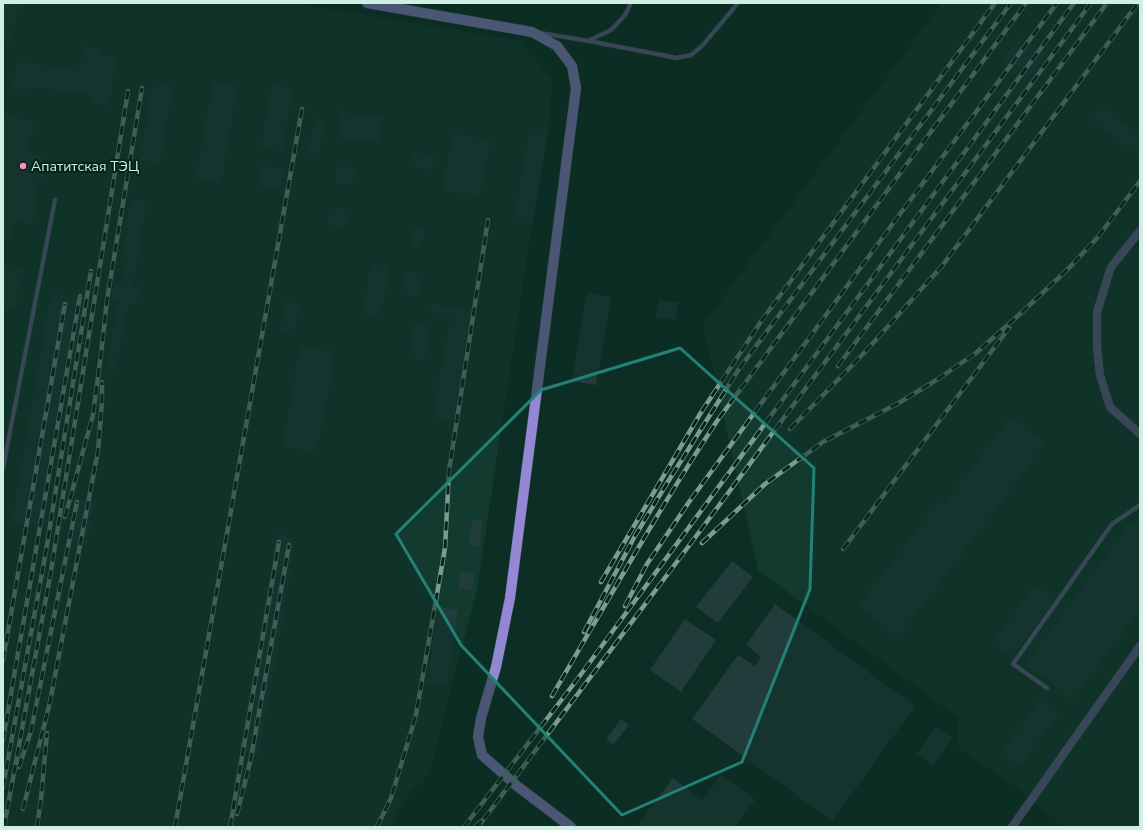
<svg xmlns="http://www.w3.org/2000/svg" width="1143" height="830" viewBox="0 0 1143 830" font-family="'Nunito Sans',sans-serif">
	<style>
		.built { fill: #133a2f }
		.building { fill: #213c3b }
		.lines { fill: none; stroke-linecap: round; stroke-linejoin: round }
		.lane-casing { stroke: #2c4d43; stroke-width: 5 }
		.street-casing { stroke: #2c4d43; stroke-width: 9 }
		.secondary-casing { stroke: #2c4d43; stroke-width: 11 }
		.lane { stroke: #6d6595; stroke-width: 4 }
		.street { stroke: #6d6595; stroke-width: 8 }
		.secondary { stroke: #9487d4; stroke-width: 10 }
		.rail-casing { stroke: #7c9c91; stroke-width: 4.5 }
		.rail { stroke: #03241b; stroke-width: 3; stroke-dasharray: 9; stroke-linecap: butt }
		.marked { fill: none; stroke: #22827a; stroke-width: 3; stroke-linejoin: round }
		.poi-dot { fill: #fc8fc2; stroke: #03241b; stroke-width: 1.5 }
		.labels { text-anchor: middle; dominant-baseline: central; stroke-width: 4; stroke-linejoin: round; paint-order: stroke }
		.poi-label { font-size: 14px; fill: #d0efe3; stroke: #03241b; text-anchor: start }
	</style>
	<rect width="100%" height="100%" fill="#0d2e24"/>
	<!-- built -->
	<path class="built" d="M3,3h286l228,37 36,38 -5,53 -16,93 -55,366 -47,180 -9,15h-6l-26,42h-386z
		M942,3h198v824h-76l-41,-35 -65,-45 1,-29 -201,-148 -55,-245z"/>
	<!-- building -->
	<path class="building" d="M3,3h16l-7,40 -9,-1z
		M1021,36l24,18 -21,30 -6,-7 -19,-12z
		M83,47l16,2v6l17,3 -7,48 -17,-3 1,-8 -65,-9 -1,5 -14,-2 4,-27 63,9z
		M153,81l20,3 -13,79 -20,-3z
		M213,82l24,5 -16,96 -25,-4z
		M272,85l21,3 -11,63 -21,-3z
		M1101,107l39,29v13l-3,5 -46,-34z
		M339,108l12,7 6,-2 5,3 7,-2 6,3 11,-3 -6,11 2,5 -3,5 3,11 -11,-6 -6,2 -5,-3 -7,2 -7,-4 -10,4 5,-11 -2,-5 4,-6z
		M3,116l35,7 -1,9 -5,-1 -4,22 17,3 -3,21 -5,3v10l-3,13h2l-4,21 -17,-3 -2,14 -10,7z
		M315,118l9,2 -6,35 -9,-2z
		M530,128l18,3 -16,93 -18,-3z
		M453,133l37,7 -10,56 -37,-6z
		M411,152l23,4 -2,14 -23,-4z
		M335 175a10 10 0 1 1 20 0a10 10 0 1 1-20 0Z
		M262,166l21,3 -3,20 -21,-3z
		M131,199l15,3 -13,84 6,1 -3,17 -8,-1 -12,68 -9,-1 11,-69 -7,-1 3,-18 9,2 4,-21 -7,-2z
		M328 218a10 10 0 1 1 20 0a10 10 0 1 1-20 0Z
		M415,226l9,2 -3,19 -9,-1z
		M3,264l21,3 -3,19 -4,6 1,8 -1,4 -2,4 -7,2 -5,-4z
		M371,264l18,3 -9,50 -17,-3z
		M405,272l17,3 -3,22 -18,-3z
		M51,293l25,5 -39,229 -25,-5z
		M587,293l24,4 -15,88 -24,-4z
		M659,300l19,3 -3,17 -19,-3z
		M285,301l14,3 -5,31 -14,-2z
		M432,304l40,7 -19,110 -20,-3 18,-103 -20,-3z
		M414,325l16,2 -6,33 -16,-3z
		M300,346l35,6 -18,100 -34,-5z
		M1011,417l34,27 -147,193 -39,-31 81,-106 4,4z
		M75,498l19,4 -7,43 -19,-3z
		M472,519l11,2 -4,26 -11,-2z
		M1132,521l8,6v82l-67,90 -47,-35z
		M277,534l19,4 -37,217 -20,-3z
		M732,561l21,16 -35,46 -22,-16z
		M461,571l14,2 -3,18 -14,-2z
		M1035,585l19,14 -42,58 -20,-14z
		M775,604l140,102 -83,115 -140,-102 46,-64 17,11 6,-9 -15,-12z
		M439,607l19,3 -12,76 -19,-3z
		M685,619l31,21 -35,52 -31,-22z
		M1040,701l18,13 -38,52 -18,-14z
		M621,719l8,6 -16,20 -7,-6z
		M936,726l16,11 -19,28 -16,-11z
		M722,775l33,25 -21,27h-98l37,-49 29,22z"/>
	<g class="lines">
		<defs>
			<path id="lane" d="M540,33l49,8 88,17 14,-3 11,-9 36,-43
				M590,40l21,-10 14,-15 6,-12
				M3,468l52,-268
				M1047,688l-34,-24 99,-140 28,-19"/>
			<path id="street" d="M1140,231l-29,36 -14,45v36l3,27 10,32 30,27
				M1012,827l128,-181"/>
			<path id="secondary" d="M367,3l165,29 25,14 15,20 4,22 -66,510 -14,69 -15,51 -3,19 4,18 35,31 54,41"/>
		</defs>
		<!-- lane casing -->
		<use href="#lane" class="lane-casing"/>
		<!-- street casing -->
		<use href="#street" class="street-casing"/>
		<!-- secondary casing -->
		<use href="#secondary" class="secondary-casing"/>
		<!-- lane -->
		<use href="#lane" class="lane"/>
		<!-- street -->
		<use href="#street" class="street"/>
		<!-- secondary -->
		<use href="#secondary" class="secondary"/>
		<defs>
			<path id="rail" d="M838,366l269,-363
				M790,429l75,-77 77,-86 196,-263
				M65,517l28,-102 8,-61 6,-54 35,-212
				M702,543l63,-59 58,-42 74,-38 41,-25 38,-26 44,-39 48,-45 30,-32 42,-56
				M843,549l166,-221
				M601,582l99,-168 62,-94 233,-317
				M625,606l22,-42 42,-62 205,-280 163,-219
				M584,632l51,-96 34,-56 70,-111 272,-366
				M3,660l62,-356
				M552,696c54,-92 106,-186 165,-275l309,-418
				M3,740l77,-444
				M19,767l12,-36 46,-229
				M3,787l43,-236 45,-280
				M23,809l27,-107 48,-251 4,-50v-19
				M237,814l14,-56 38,-213
				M484,819l219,-292 388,-524
				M4,827l47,-256 77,-480
				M37,827l4,-28 6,-66
				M175,827l127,-718
				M230,827l49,-285
				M377,827l14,-29 25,-83 29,-167 4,-77 39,-251
				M464,827l115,-150 495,-674
				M475,827l9,-8 -6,8"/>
		</defs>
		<!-- rail casing -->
		<use href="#rail" class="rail-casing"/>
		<!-- rail -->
		<use href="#rail" class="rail"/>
	</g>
	<!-- marked area -->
	<path d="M0 0H1143V830H0ZM680,348l134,120 -4,121 -68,173 -120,53 -161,-170 -65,-111 145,-144z" fill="#0d2e24" fill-opacity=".55" fill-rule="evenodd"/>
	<path class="marked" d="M680,348l134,120 -4,121 -68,173 -120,53 -161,-170 -65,-111 145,-144z"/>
	<!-- markers -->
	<circle class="poi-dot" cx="23" cy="166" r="4"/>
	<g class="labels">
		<!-- poi labels -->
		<g class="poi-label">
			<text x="31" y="166">Апатитская ТЭЦ</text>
		</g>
	</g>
	<!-- border -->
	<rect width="1143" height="830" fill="none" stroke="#d0efe3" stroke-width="8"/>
</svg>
